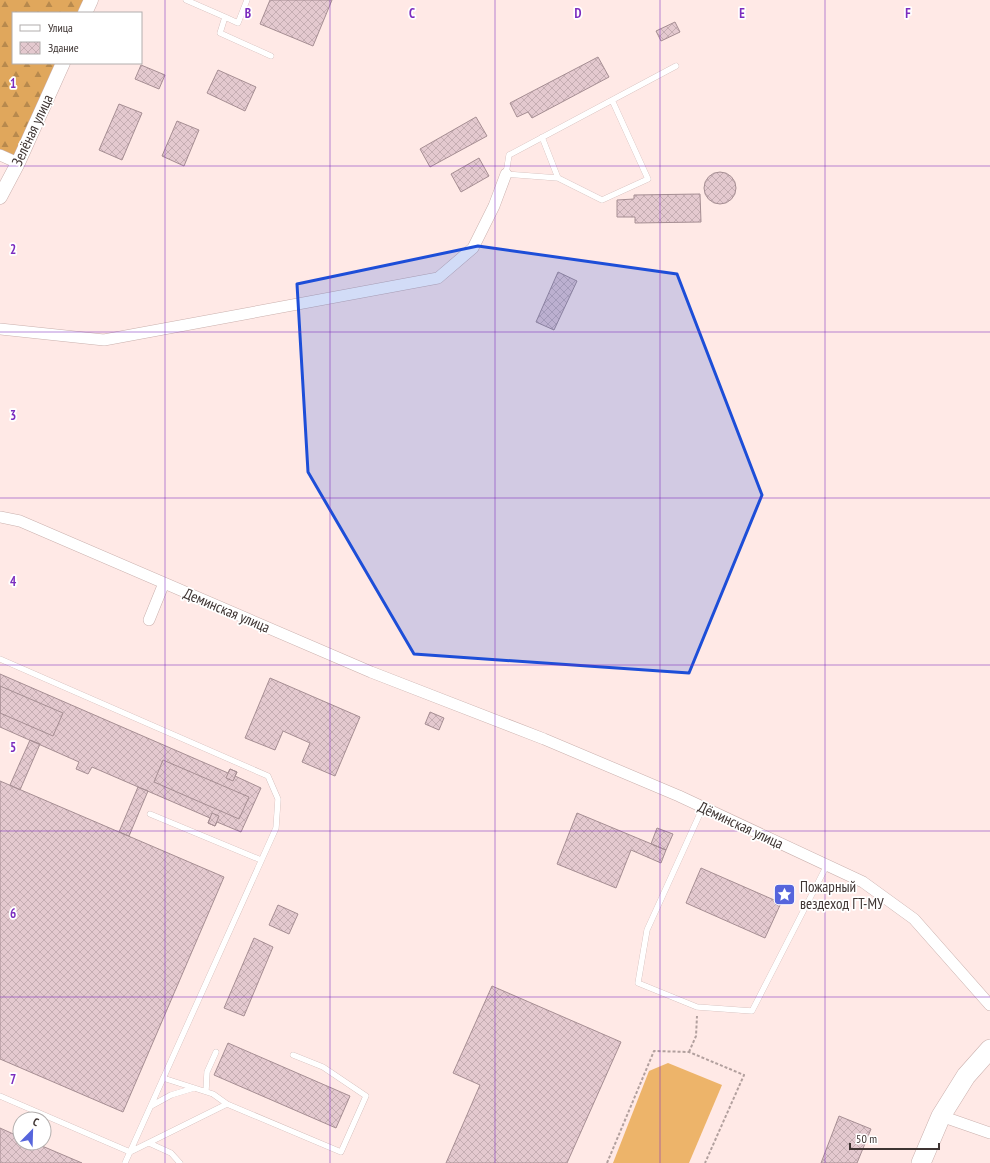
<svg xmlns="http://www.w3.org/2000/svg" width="990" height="1163" viewBox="0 0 990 1163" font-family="'PT Sans Narrow',sans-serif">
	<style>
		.grass { fill: #edb46a }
		.forest { fill: url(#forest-firs) }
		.building { fill: url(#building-cross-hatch); stroke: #a68e93 }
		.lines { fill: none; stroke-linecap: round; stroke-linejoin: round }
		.service-casing { stroke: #cab0ad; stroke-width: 6 }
		.minor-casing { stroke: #cab0ad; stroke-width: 12 }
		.tertiary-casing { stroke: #cab0ad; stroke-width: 15 }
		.trunk-casing { stroke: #cab0ad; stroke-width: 20 }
		.path { stroke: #b2a09e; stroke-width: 2; stroke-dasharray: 3 2; stroke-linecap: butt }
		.service { stroke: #fff; stroke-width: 5.5 }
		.minor { stroke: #fff; stroke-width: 11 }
		.tertiary { stroke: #fff; stroke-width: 14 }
		.trunk { stroke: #fff; stroke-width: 19 }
		.marked { fill: #1d4ed8; fill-opacity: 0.2; stroke: #1d4ed8; stroke-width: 3; stroke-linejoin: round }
		.grid { fill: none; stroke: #7b2cbf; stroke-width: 1; stroke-opacity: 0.55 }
		.labels { text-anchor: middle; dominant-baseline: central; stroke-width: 3.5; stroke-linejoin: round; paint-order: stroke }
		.street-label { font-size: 15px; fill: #3e3432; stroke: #fff }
		.poi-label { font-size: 15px; fill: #3e3432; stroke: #fff; text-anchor: start }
		.grid-label { font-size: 13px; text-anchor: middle; font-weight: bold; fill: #7b2cbf; stroke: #fff; stroke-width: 3.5; stroke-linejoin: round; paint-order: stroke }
	</style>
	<defs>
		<pattern id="forest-firs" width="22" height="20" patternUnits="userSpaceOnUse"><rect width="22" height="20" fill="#e0a75c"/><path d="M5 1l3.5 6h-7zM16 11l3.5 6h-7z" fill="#b7894d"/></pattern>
		<pattern id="building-cross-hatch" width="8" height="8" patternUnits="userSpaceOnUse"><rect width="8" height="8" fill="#e4c9cf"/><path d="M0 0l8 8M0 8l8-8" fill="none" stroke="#c5adb2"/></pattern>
	</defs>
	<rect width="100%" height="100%" fill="#ffe9e6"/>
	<!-- grass -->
	<path class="grass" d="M668,1063l54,22 -33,78h-76l36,-92z"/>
	<!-- forest -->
	<path class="forest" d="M0,0h91l-6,13h-72v50h50l-45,100 -18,-8z"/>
	<!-- building -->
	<path class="building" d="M270,0h62l-19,46 -53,-22z
		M675,22l5,10 -19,9 -5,-10z
		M598,57l11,20 -77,41 -4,-6 -11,5 -7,-14z
		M141,65l24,10 -6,14 -24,-10z
		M218,70l38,17 -11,24 -38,-18z
		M119,104l23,9 -20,47 -23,-10z
		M476,117l11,19 -57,31 -10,-18z
		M177,121l22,9 -15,36 -22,-10z
		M479,158l10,18 -28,16 -10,-18z
		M704 188a16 16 0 1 1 32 0a16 16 0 1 1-32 0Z
		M700,194l1,28 -66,1v-6h-18v-17l17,-1v-4z
		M558,272l19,9 -23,49 -18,-8z
		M0,674l228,99 2,-4 7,3 -2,4 26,12 -20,44 -24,-10 -2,4 -7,-3 2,-5 -118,-51 -4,7 -12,-5 3,-7 -79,-35z
		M270,678l90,39 -25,59 -33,-14 8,-19 -27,-12 -8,19 -30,-12z
		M0,686l63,27 -10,23 -53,-23z
		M430,712l14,6 -5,12 -14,-6z
		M30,740l10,4 -20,46 -10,-5z
		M163,760l86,37 -10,22 -85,-37z
		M230,769l7,3 -4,9 -7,-3z
		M0,781l224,96 -101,235 -123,-53z
		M138,787l10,4 -19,45 -10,-4z
		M212,813l7,3 -4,10 -7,-3z
		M577,813l89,37 -5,13 -30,-13 -15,38 -59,-24z
		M657,828l16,6 -7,16 -15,-6z
		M701,868l80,35 -16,35 -79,-35z
		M278,905l20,9 -9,20 -20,-9z
		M254,938l19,9 -29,69 -20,-8z
		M492,986l129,56 -54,121h-121l34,-78 -27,-12z
		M228,1043l122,53 -14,32 -122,-53z
		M839,1116l32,13 -14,34h-36z
		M0,1128l20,9v6h15l47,20h-82z"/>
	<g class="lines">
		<defs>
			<path id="service" d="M186,0l39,17 -5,16 51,23
				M225,17l13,6 9,-23
				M542,137l16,41 44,22 46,-21 -36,-79
				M558,178l-52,-4 3,-19 167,-89
				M0,659l268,117 10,23 -2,29 -151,335
				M703,807l-56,123 -9,53 59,24 55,4 75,-146
				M150,814l111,46
				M163,1078l50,16 14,10 114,48 25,-56 -43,-29 -30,-12
				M206,1091l1,-19 9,-20
				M0,1096l130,56 97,-48
				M151,1106l20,-11 23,-7
				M149,1143l22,10 9,10"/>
			<path id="minor" d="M0,155l18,8
				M0,329l104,11 334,-62 35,-30 21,-42 12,-32
				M0,517l20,4 351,151 173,67 135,57 184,86 51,37 76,86
				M149,620l15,-37
				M941,1116l49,17"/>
			<path id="tertiary" d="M85,13l6,-13
				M0,197l18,-34 45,-100"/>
			<path id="trunk" d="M921,1163l20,-47 25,-40 24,-27"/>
		</defs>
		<!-- service casing -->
		<use href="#service" class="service-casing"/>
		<!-- minor casing -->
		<use href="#minor" class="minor-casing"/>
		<!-- tertiary casing -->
		<use href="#tertiary" class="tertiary-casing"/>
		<!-- trunk casing -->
		<use href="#trunk" class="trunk-casing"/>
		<!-- path -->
		<path class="path" d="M689,1052l7,-16 1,-20
			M607,1163l47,-112 35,1 55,23 -39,88"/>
		<!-- service -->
		<use href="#service" class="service"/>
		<!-- minor -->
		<use href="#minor" class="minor"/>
		<!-- tertiary -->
		<use href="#tertiary" class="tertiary"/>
		<!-- trunk -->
		<use href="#trunk" class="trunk"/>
	</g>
	<!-- marked area -->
	<path class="marked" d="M478,246l199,28 85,221 -73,178 -275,-19 -106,-182 -11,-188z"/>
	<!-- grid -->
	<path class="grid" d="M165,0v1163M330,0v1163M495,0v1163M660,0v1163M825,0v1163M0,166h990M0,332h990M0,498h990M0,665h990M0,831h990M0,997h990"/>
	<!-- icons -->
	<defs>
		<symbol id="sight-square" viewBox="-11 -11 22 22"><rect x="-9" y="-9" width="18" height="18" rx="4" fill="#5665dc" stroke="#fff"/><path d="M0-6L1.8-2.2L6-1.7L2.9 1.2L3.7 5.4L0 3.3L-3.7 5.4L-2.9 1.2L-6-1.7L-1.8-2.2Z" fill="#fff"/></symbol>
	</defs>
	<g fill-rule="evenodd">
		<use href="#sight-square" x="772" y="882" width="25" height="25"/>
	</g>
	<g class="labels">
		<!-- street labels -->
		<g class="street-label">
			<text transform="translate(32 130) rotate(-65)">Зелёная улица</text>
			<text transform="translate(227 610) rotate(23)">Деминская улица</text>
			<text transform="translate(741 825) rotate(25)">Дёминская улица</text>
		</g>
		<!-- poi labels -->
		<g class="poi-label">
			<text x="800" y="886">Пожарный<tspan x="800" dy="17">вездеход ГТ-МУ</tspan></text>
		</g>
	</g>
	<g class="grid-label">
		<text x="248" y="18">B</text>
		<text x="412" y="18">C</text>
		<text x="578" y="18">D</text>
		<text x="742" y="18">E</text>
		<text x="908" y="18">F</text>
		<text x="13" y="88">1</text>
		<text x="13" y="254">2</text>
		<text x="13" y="420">3</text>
		<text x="13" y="586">4</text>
		<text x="13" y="752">5</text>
		<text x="13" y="918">6</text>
		<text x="13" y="1084">7</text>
	</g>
	<!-- legend -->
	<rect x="12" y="12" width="130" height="52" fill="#ffffff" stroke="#b2aead"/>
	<rect x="20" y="25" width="20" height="6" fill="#ffffff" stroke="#b2aead"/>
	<text x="48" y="32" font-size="12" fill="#3e3432">Улица</text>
	<rect x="20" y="42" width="20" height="12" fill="url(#building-cross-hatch)" stroke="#b2aead"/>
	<text x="48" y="52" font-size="12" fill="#3e3432">Здание</text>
	<!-- north arrow -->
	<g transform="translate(32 1131) rotate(23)"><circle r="19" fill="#ffffff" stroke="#b2aead"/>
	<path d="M0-3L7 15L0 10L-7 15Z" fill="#5665dc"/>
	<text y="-6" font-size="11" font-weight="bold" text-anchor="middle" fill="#3e3432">С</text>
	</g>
	<!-- scale -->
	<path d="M850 1143v6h89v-6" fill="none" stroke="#3e3432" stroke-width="2"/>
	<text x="856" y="1143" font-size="12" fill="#3e3432" stroke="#ffffff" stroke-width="3" paint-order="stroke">50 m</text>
</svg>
